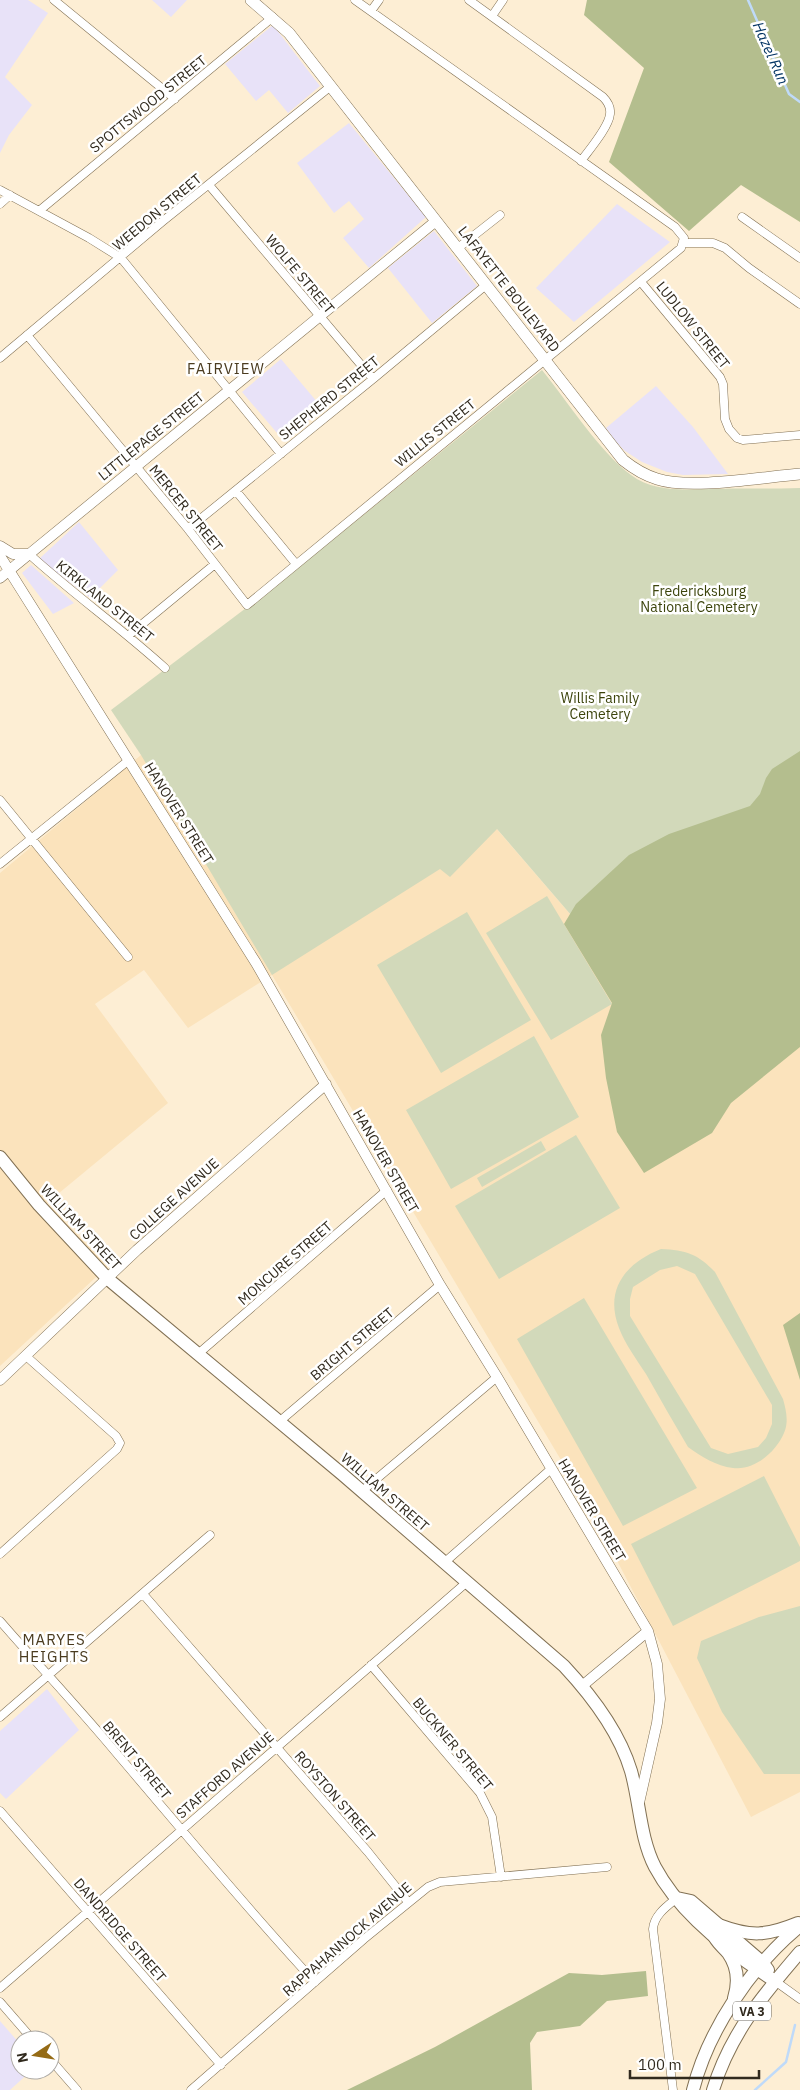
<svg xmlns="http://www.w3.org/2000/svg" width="800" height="2090" viewBox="0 0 800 2090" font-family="'IBM Plex Sans',sans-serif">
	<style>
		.commercial { fill: #e8e2f8 }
		.built { fill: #fbe3bc }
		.green { fill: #d2d9ba; fill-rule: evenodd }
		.forest { fill: #b4be8e }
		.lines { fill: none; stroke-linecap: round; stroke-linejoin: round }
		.stream { stroke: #bfdaf9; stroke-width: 2.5 }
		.minor-casing { stroke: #817053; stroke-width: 9 }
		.tertiary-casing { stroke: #817053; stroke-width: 11 }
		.secondary-casing { stroke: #817053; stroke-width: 12 }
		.primary-casing { stroke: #817053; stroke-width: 14 }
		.trunk-casing { stroke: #817053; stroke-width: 14 }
		.minor { stroke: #fff; stroke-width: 8 }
		.tertiary { stroke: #fff; stroke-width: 10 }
		.secondary { stroke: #fff; stroke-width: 11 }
		.primary { stroke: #fff; stroke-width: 12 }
		.trunk { stroke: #fff; stroke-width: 12 }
		.labels { text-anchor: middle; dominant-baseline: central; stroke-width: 5; stroke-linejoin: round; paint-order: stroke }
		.shield { fill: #fff; stroke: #6f6a62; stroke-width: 1 }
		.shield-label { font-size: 12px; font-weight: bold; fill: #312a1e }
		.street-label { font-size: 14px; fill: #312a1e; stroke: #fff }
		.park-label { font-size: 14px; fill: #3c440c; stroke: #fff }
		.water-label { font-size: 15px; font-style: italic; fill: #043564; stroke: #fff }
		.neighbourhood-label { font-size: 15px; letter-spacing: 1px; fill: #4b3c20; stroke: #fff }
	</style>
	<rect width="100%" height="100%" fill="#fdeed4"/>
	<!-- commercial -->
	<path class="commercial" d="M0,0h28l20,13 -43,64 27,28 -23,30 -9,18z
		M152,0h35l-16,17z
		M273,25l47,61 -32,27 -19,-23 -13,11 -31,-37z
		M349,123l77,94 -57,51 -26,-30 21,-19 -15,-18 -15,12 -37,-50z
		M617,204l53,38 -96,80 -38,-34z
		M434,231l43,55 -45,37 -44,-55z
		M281,359l42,50 -40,31 -41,-48z
		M656,386l37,41 35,47 -45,1 -16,-3 -25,-10 -17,-11 -9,-9 -10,-14z
		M79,522l39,48 -28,28 -51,-39z
		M31,565l43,38 -21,11 -31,-41z
		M47,1689l32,41 -73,69 -6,-6v-62z
		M0,2021l20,23v26h12l-22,20h-10z"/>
	<!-- built -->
	<path class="built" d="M338,645l239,277 223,86v784l-49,25 -162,-310 -317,-532 -84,53 -44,-58 -49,34 73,99 -121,100 61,63 -108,100v-493l141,-118z"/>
	<!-- green -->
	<path class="green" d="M542,370c26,32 57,81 89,105 24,18 53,14 81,14 29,-1 59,0 88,-1v520l-223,-86 -80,-93 -47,48 -10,-8 -168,106 -131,-220 -30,-45 176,-133z
		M547,896l65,108 -61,36 -65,-107z
		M467,912l64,108 -90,53 -64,-108z
		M534,1036l45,81 -128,72 -45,-79z
		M576,1135l44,73 -121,71 -44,-73z
		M541,1141l5,9 -64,37 -5,-9z
		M661,1249c25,1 37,5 54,23l68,127c3,11 6,23 1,34 -8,19 -30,38 -51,35 -17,-2 -31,-11 -45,-21 -14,-24 -28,-48 -42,-73 -9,-14 -21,-30 -27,-46 -15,-39 7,-65 42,-79zM677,1266l18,8 77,131v19l-6,14 -8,9 -30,7 -17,-6 -81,-132v-17l3,-12 27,-17z
		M584,1298l113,190 -74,38 -106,-187z
		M764,1476l36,71v14l-127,65 -42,-82z
		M800,1606v168h-36l-42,-62 -25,-54 4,-17 58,-24z"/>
	<!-- forest -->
	<path class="forest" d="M587,0h213v222l-59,-37 -52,46 -80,-69 35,-94 -60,-53z
		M800,751v296l-69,56 -19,30 -68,40 -27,-41 -11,-54 -5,-43 11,-32 -48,-79 12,-20 53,-49 40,-21 81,-28 10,-12 6,-16 6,-9z
		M800,1313v67l-17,-55z
		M646,1971l2,25 -41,5 -27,25 -43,6 -7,11 2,47h-185l88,-43 134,-74 33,2z"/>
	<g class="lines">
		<!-- stream -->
		<path class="stream" d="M748,0l41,94 11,8
			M755,2090l31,-28 9,-37"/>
		<defs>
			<path id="minor" d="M54,0l121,99
				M469,0l134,97c5,5 8,10 7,17 -1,13 -21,36 -29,47
				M371,11l8,-11
				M492,16l11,-16
				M209,185l164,194
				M0,190l89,48 32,20 160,196
				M0,204l10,-9
				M39,211l234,-194
				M742,217l58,41
				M683,243h30l12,5 24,20 51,36
				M458,248l42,-33
				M641,282l79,95 3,7 2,35 4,10 8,9 6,2 57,-5
				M27,335l161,194 59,76 434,-357 3,-10 -9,-11 -320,-227
				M0,358l163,-137 168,-135
				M236,491l60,73
				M188,529l185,-150 113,-94
				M29,554c44,40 92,74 136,114
				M129,635l86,-71
				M0,800l128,157
				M0,864l129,-104
				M198,1354l189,-164
				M280,1421l160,-136
				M361,1492l136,-115
				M0,1554l117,-105 3,-6 -4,-7 -89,-79
				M445,1562l106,-93
				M143,1594l225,258 40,50
				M0,1621c39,45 80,88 118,134 65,76 129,154 197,227
				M371,1665l109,128 12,24 9,60
				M0,1717l210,-182
				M0,1811l221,254
				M775,1981l25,18
				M0,1988l467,-406
				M0,2002l33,38
				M50,2059l27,31
				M191,2090l173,-151 64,-52 12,-5 167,-15
				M673,2090l-20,-161c1,-14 14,-23 24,-31"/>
			<path id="tertiary" d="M0,546l13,8h16
				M0,556l256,407 184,322 57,92 151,254 9,33 3,35 -3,24 -18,80
				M0,578l436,-357
				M0,1380l137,-130 189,-166
				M582,1686l66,-55"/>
			<path id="secondary" d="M251,0l38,33 334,427c10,8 21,15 34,19 33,11 106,-2 143,-5"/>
			<path id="primary" d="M0,1157l39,48 69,74 234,195 222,192c28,30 55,65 67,105 9,32 9,67 24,96 25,47 76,86 120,114
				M677,1898l14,3 72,62 5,7"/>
			<path id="trunk" d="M719,1925c32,12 47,11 79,-2
				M713,1934c3,8 9,12 15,19 10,14 11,29 6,45
				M693,2090c15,-60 59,-125 107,-164
				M713,2090c17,-56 50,-95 87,-138"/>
		</defs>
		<!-- minor casing -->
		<use href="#minor" class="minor-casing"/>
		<!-- tertiary casing -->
		<use href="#tertiary" class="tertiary-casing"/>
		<!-- secondary casing -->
		<use href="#secondary" class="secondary-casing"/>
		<!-- primary casing -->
		<use href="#primary" class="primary-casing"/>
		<!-- trunk casing -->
		<use href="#trunk" class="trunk-casing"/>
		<!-- minor -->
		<use href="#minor" class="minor"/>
		<!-- tertiary -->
		<use href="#tertiary" class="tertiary"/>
		<!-- secondary -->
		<use href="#secondary" class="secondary"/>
		<!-- primary -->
		<use href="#primary" class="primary"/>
		<!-- trunk -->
		<use href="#trunk" class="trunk"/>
	</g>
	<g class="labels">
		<!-- shield labels -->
		<rect class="shield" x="733" y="2001.5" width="38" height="19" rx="4"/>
		<g class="shield-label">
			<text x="752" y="2011">VA 3</text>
		</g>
		<!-- street labels -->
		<g class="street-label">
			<text transform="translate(148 104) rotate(-39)">SPOTTSWOOD STREET</text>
			<text transform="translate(157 212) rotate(-40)">WEEDON STREET</text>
			<text transform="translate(300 274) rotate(50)">WOLFE STREET</text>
			<text transform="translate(509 289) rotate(52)">LAFAYETTE BOULEVARD</text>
			<text transform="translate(693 325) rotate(51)">LUDLOW STREET</text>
			<text transform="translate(329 398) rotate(-39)">SHEPHERD STREET</text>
			<text transform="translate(435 433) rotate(-39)">WILLIS STREET</text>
			<text transform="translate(151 436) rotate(-39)">LITTLEPAGE STREET</text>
			<text transform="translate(186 508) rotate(51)">MERCER STREET</text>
			<text transform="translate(105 601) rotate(39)">KIRKLAND STREET</text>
			<text transform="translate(179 813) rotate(58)">HANOVER STREET</text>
			<text transform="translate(386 1161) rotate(60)">HANOVER STREET</text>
			<text transform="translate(174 1199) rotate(-42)">COLLEGE AVENUE</text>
			<text transform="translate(81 1227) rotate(47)">WILLIAM STREET</text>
			<text transform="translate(285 1263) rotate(-41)">MONCURE STREET</text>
			<text transform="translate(352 1344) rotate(-40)">BRIGHT STREET</text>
			<text transform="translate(385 1492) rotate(41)">WILLIAM STREET</text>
			<text transform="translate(592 1510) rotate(59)">HANOVER STREET</text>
			<text transform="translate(453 1744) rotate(50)">BUCKNER STREET</text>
			<text transform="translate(137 1760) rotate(50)">BRENT STREET</text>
			<text transform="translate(225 1775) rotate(-41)">STAFFORD AVENUE</text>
			<text transform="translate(335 1796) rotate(49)">ROYSTON STREET</text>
			<text transform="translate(120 1930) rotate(49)">DANDRIDGE STREET</text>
			<text transform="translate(347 1939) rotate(-41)">RAPPAHANNOCK AVENUE</text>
		</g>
		<!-- park labels -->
		<g class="park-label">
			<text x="699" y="591">Fredericksburg<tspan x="699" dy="16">National Cemetery</tspan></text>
			<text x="600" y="698">Willis Family<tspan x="600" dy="16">Cemetery</tspan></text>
		</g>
		<!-- water labels -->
		<g class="water-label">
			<text transform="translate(771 53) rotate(66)">Hazel Run</text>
		</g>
		<!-- neighbourhood labels -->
		<g class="neighbourhood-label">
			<text x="226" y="368">FAIRVIEW</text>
			<text x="54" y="1639">MARYES<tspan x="54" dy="17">HEIGHTS</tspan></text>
		</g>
	</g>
	<!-- north arrow -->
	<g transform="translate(35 2055) rotate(258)"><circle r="24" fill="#ffffff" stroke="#adaaa5"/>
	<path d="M0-4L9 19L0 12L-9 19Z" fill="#956b16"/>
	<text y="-8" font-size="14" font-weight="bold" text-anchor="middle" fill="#312a1e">N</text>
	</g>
	<!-- scale -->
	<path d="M630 2070v8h129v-8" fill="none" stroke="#312a1e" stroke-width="2.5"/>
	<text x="638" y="2070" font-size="15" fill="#312a1e" stroke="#ffffff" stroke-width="4" paint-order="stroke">100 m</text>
</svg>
